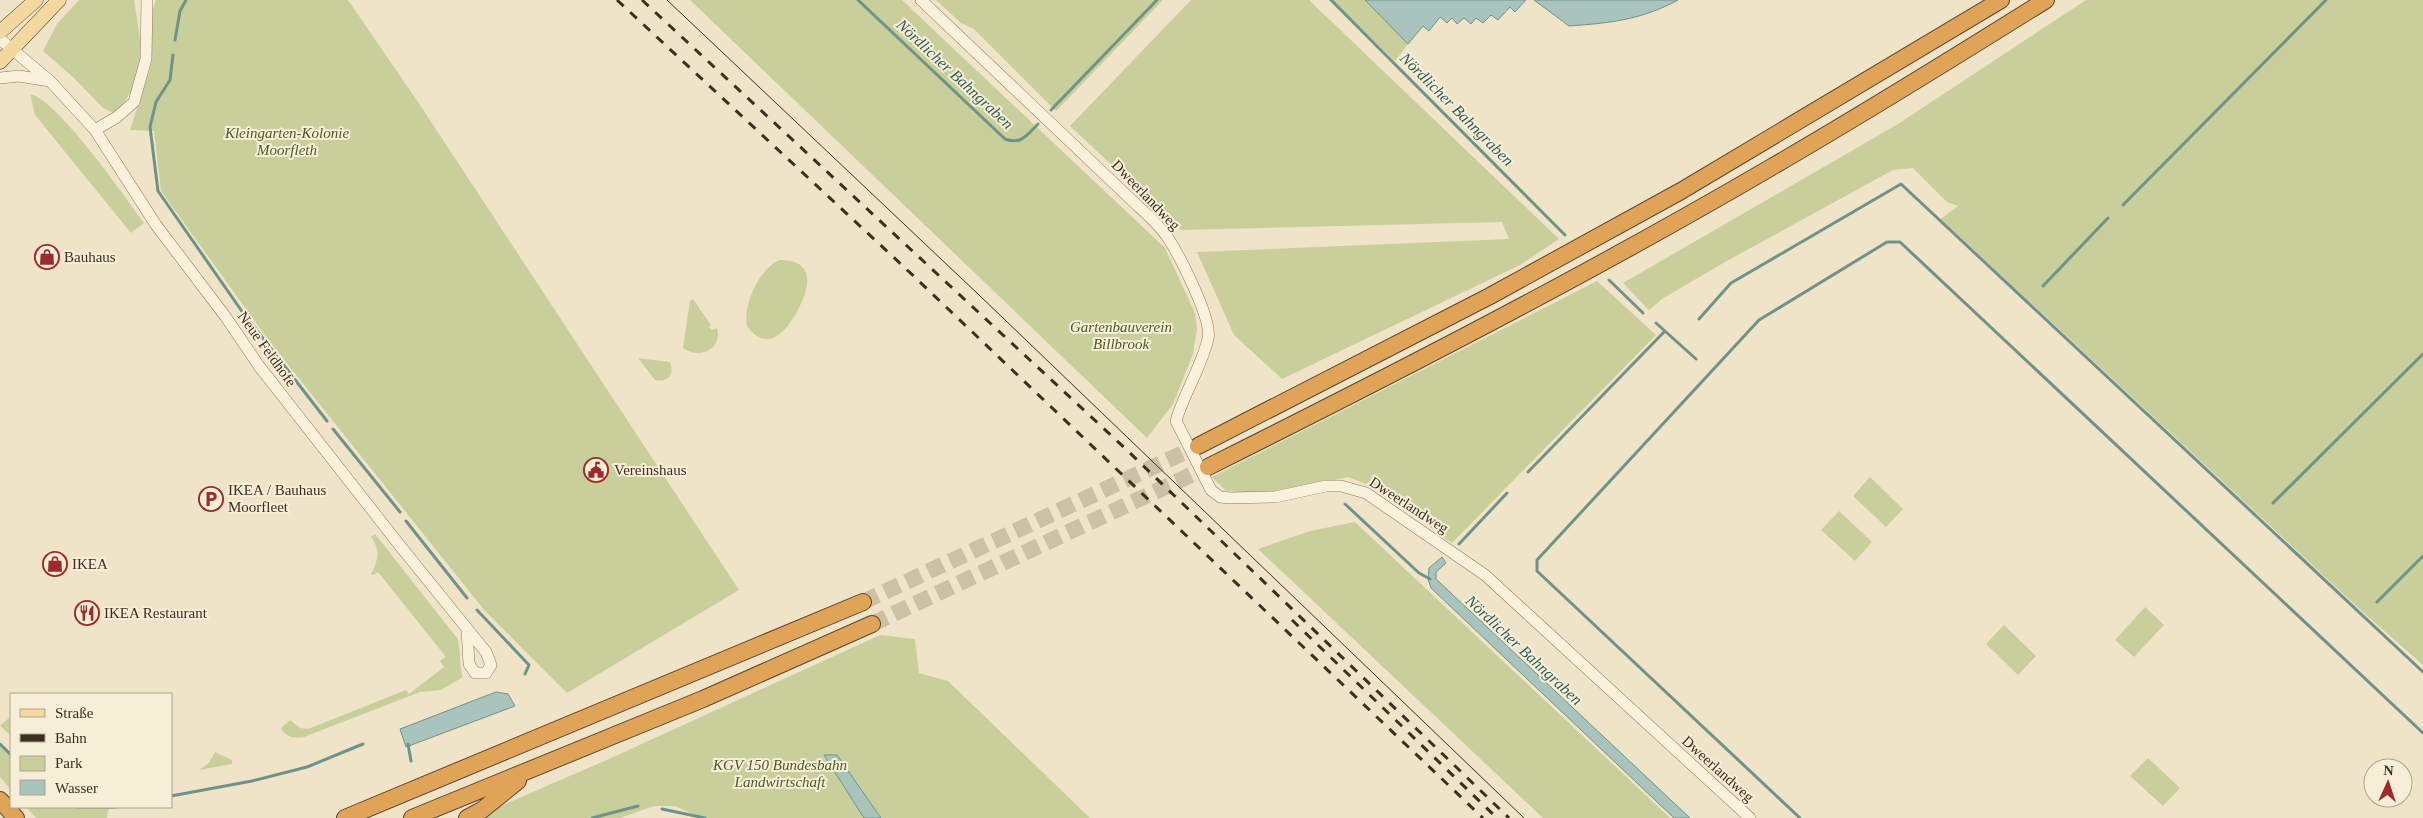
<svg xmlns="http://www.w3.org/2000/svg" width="2423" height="818" viewBox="0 0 2423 818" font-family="Georgia,serif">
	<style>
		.green { fill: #c9cf9b }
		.water { fill: #a9c4bc; stroke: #6f938a }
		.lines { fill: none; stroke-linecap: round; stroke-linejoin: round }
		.stream { stroke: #6f938a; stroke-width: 3 }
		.highway-tunnel { stroke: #ccc0a6; stroke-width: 16; stroke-dasharray: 16 8; stroke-linecap: butt }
		.minor-casing { stroke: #8d765c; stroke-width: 12 }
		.major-casing { stroke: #5b4430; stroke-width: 15 }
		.highway-casing { stroke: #5b4430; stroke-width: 18 }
		.minor { stroke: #faf1dc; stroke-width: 11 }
		.major { stroke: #f3d9a0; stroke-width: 14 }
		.highway { stroke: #e0a458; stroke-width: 16 }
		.tram { stroke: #3d2e20; stroke-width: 1 }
		.rail { stroke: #3d2e20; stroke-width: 3; stroke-dasharray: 9 9; stroke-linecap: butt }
		.labels { text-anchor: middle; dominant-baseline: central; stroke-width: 4; stroke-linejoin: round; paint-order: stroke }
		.park-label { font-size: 15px; font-style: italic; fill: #4d5a26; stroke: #f7eed8 }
		.street-label { font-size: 15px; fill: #3d2e20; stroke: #f7eed8 }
		.poi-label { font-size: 15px; fill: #3d2e20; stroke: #f7eed8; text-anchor: start }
		.water-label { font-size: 16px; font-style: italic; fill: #2f5d5a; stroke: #f7eed8 }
	</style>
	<rect width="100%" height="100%" fill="#f0e4c8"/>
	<!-- green -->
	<path class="green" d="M79,0h55c7,43 16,81 -21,113l-10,-5 -29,-30 -31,-27 14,-27z
		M156,0h192l70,102 321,488 -172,103 -82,-82 -216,-270 -108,-150 -7,-60 -24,-1 20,-62 3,-60z
		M690,0h212l263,248 30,65 2,16 -4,25 -20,50 -26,34z
		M936,0h227l-107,111 -82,-82 -13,-6z
		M1191,0h118l250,239 -39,26 -238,114 -48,-44 -37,-83 312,-13 -7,-17 -321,8 -111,-104z
		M1332,0h33l43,44 -13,17z
		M2086,0h337v665l-57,-50 -425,-396 17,-13 -11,-4 -34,-34 -20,2 -168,92 -63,37 -13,11 -26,-27 275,-159z
		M30,94c27,5 95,103 114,129l-13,10 -96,-118z
		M780,260c36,0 30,27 18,50 -11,20 -30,45 -51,16 -5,-20 13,-59 33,-66z
		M1597,281l59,54 -204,208 -75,-55 -29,-11 -78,17 -44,-3 -14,-14z
		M693,299l18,26 -2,2 3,3 5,-2c6,21 -18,32 -34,20l7,-47z
		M638,358l32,4c5,12 -2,21 -15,18z
		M1870,477l33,32 -17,18 -33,-31z
		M1839,511l33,31 -17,19 -34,-31z
		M1355,522l315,296h-127l-285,-269 52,-18z
		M375,534l82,104c5,13 1,26 6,39l-22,13 -21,2 -116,45c-9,2 -19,0 -23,-9l9,-8 10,8 8,1 98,-39 3,4 35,-27 -4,-6 6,-4 -68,-85 -5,3 -2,-1c7,-14 10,-23 0,-37z
		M2145,607l19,18 -30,32 -19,-17z
		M2004,625l32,31 -18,19 -32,-31z
		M880,635l35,4 4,34 29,8 142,137h-388l-27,-12h-21l-34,12h-138l7,-7 120,-52z
		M11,716v20l-11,-10z
		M0,743l11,9v38l-11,-13z
		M215,752l17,8v4l-33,6 10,-7z
		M2148,758l32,30 -17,18 -33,-30z
		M26,807h83l-2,11h-71z"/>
	<!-- water -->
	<path class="water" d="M1365,0h161l-11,12 -5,-5 -12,13 -7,-5 -8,8 -7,-5 -5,6 -7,-6 -7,6 -5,-6 -5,5 -7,-6 -11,14 -6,-5 -15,18z
		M1534,0h144c-37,20 -68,23 -109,26z
		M1442,557l4,6 -10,9v7l254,239h-16l-243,-230 -3,-9 1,-11z
		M496,692l12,2 7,12 -109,41 -6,-18z
		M824,755h13l44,63h-17z"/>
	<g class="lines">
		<!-- stream -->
		<path class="stream" d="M858,0l147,139c16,6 22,-4 33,-15
			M1331,0l234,235
			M175,40l5,-29 6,-11
			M173,55l-3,25 -14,22 -6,25 8,64 83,119 86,111
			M1051,110l106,-110
			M2123,205l203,-205
			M1609,280l34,33
			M2043,286l65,-68
			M1699,319l32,-36 170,-99 522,488
			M1656,323l40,36
			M333,429l67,83
			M1528,472l136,-140
			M2273,503l150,-149
			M1345,504l74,69 11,6
			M406,521l61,77
			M1459,544l48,-51
			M2377,602l46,-46
			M477,610l52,55 -4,9
			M0,744l11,11
			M408,744l3,17
			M171,796l81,-15 55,-14 56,-23
			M78,807h38
			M662,809l43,9
			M592,818l46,-12
			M1800,818l-263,-247v-11l222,-240 128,-78h13l523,491"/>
		<!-- highway-tunnel -->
		<path class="highway-tunnel" d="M863,602l335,-156
			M872,624l336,-157"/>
		<defs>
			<path id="minor" d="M921,0l218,207c10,9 21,19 29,31 11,17 45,82 40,101 -7,29 -24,54 -32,82l35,69 9,7 10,1 45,-1 51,-11h15l25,7 119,82 265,243
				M0,39l50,42 45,49 61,95 69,91 34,50 142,181 85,105 5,13 -5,8h-11l-6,-9 -2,-35
				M0,78l19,-2 31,5
				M95,130l22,-13 17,-15 12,-43 1,-59"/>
			<path id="major" d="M0,32l36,-32
				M0,62l59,-62"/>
			<path id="highway" d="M1198,446l292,-150 191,-105 320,-191
				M1208,467c190,-95 379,-192 562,-299 93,-54 185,-111 276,-168
				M0,800l16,18
				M345,818l518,-216
				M412,818l291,-119 169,-75
				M467,818l15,-8 36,-29"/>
		</defs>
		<!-- minor casing -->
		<use href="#minor" class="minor-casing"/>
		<!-- major casing -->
		<use href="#major" class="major-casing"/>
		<!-- highway casing -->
		<use href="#highway" class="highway-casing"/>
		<!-- minor -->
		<use href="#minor" class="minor"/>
		<!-- major -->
		<use href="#major" class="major"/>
		<!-- highway -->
		<use href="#highway" class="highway"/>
		<!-- tram -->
		<path class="tram" d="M667,0l311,294 546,524"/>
		<!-- rail -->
		<path class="rail" d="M617,0l286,266 580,552
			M642,0l487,452 380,366
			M1292,620l205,198"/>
	</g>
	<!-- icons -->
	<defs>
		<symbol id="shop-ring" viewBox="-11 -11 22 22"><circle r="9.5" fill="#f7eed8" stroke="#9e2a2b" stroke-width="1.5"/><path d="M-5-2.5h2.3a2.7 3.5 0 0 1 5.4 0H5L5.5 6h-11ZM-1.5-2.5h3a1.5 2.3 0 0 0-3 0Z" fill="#9e2a2b"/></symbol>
		<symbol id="civic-ring" viewBox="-11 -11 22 22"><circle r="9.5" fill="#f7eed8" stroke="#9e2a2b" stroke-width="1.5"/><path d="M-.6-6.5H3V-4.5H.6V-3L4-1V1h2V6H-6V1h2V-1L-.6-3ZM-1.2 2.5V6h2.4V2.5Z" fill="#9e2a2b"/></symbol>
		<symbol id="parking-ring" viewBox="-11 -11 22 22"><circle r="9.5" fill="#f7eed8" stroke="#9e2a2b" stroke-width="1.5"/><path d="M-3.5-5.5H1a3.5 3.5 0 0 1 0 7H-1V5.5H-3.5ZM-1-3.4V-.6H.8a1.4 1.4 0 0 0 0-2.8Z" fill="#9e2a2b"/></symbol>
		<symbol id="restaurant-ring" viewBox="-11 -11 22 22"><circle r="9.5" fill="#f7eed8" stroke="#9e2a2b" stroke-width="1.5"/><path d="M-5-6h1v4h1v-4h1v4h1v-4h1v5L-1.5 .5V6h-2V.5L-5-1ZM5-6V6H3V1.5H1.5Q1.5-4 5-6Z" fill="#9e2a2b"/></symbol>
	</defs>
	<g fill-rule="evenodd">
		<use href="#shop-ring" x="33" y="243" width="28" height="28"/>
		<use href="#civic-ring" x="582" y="456" width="28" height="28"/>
		<use href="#parking-ring" x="197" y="485" width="28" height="28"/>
		<use href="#shop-ring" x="41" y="550" width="28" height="28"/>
		<use href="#restaurant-ring" x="73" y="599" width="28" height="28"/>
	</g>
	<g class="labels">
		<!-- park labels -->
		<g class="park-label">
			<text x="287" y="133">Kleingarten-Kolonie<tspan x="287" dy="17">Moorfleth</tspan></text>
			<text x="1121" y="327">Gartenbauverein<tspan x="1121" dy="17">Billbrook</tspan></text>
			<text x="780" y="765">KGV 150 Bundesbahn<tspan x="780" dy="17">Landwirtschaft</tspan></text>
		</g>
		<!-- street labels -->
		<g class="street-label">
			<text transform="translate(1146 195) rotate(46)">Dweerlandweg</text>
			<text transform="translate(267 349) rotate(54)">Neue Feldhofe</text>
			<text transform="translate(1409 505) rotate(33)">Dweerlandweg</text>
			<text transform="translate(1718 769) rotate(42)">Dweerlandweg</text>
		</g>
		<!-- poi labels -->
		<g class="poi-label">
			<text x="64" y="257">Bauhaus</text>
			<text x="614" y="470">Vereinshaus</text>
			<text x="228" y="490">IKEA / Bauhaus<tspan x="228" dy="17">Moorfleet</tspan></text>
			<text x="72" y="564">IKEA</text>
			<text x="104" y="613">IKEA Restaurant</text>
		</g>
		<!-- water labels -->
		<g class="water-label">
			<text transform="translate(955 74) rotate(43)">Nördlicher Bahngraben</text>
			<text transform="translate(1457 109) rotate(45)">Nördlicher Bahngraben</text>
			<text transform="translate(1524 650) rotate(43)">Nördlicher Bahngraben</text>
		</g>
	</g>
	<!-- legend -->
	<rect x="10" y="693" width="162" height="115" fill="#f7eed8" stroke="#ada18e"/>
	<rect x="20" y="709" width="25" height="8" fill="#f3d9a0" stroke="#ada18e"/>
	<text x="55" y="718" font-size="15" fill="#3d2e20">Straße</text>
	<rect x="20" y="734" width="25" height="8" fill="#3d2e20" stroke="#ada18e"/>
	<text x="55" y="743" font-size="15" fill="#3d2e20">Bahn</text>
	<rect x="20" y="756" width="25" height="15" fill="#c9cf9b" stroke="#ada18e"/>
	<text x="55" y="768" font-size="15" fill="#3d2e20">Park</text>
	<rect x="20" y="780" width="25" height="15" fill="#a9c4bc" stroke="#ada18e"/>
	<text x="55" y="793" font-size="15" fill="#3d2e20">Wasser</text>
	<!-- north arrow -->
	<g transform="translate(2388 783) rotate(3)"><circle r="24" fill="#f7eed8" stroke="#ada18e"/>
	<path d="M0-4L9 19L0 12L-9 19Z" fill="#9e2a2b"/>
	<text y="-8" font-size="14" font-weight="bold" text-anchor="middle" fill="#3d2e20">N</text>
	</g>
</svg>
